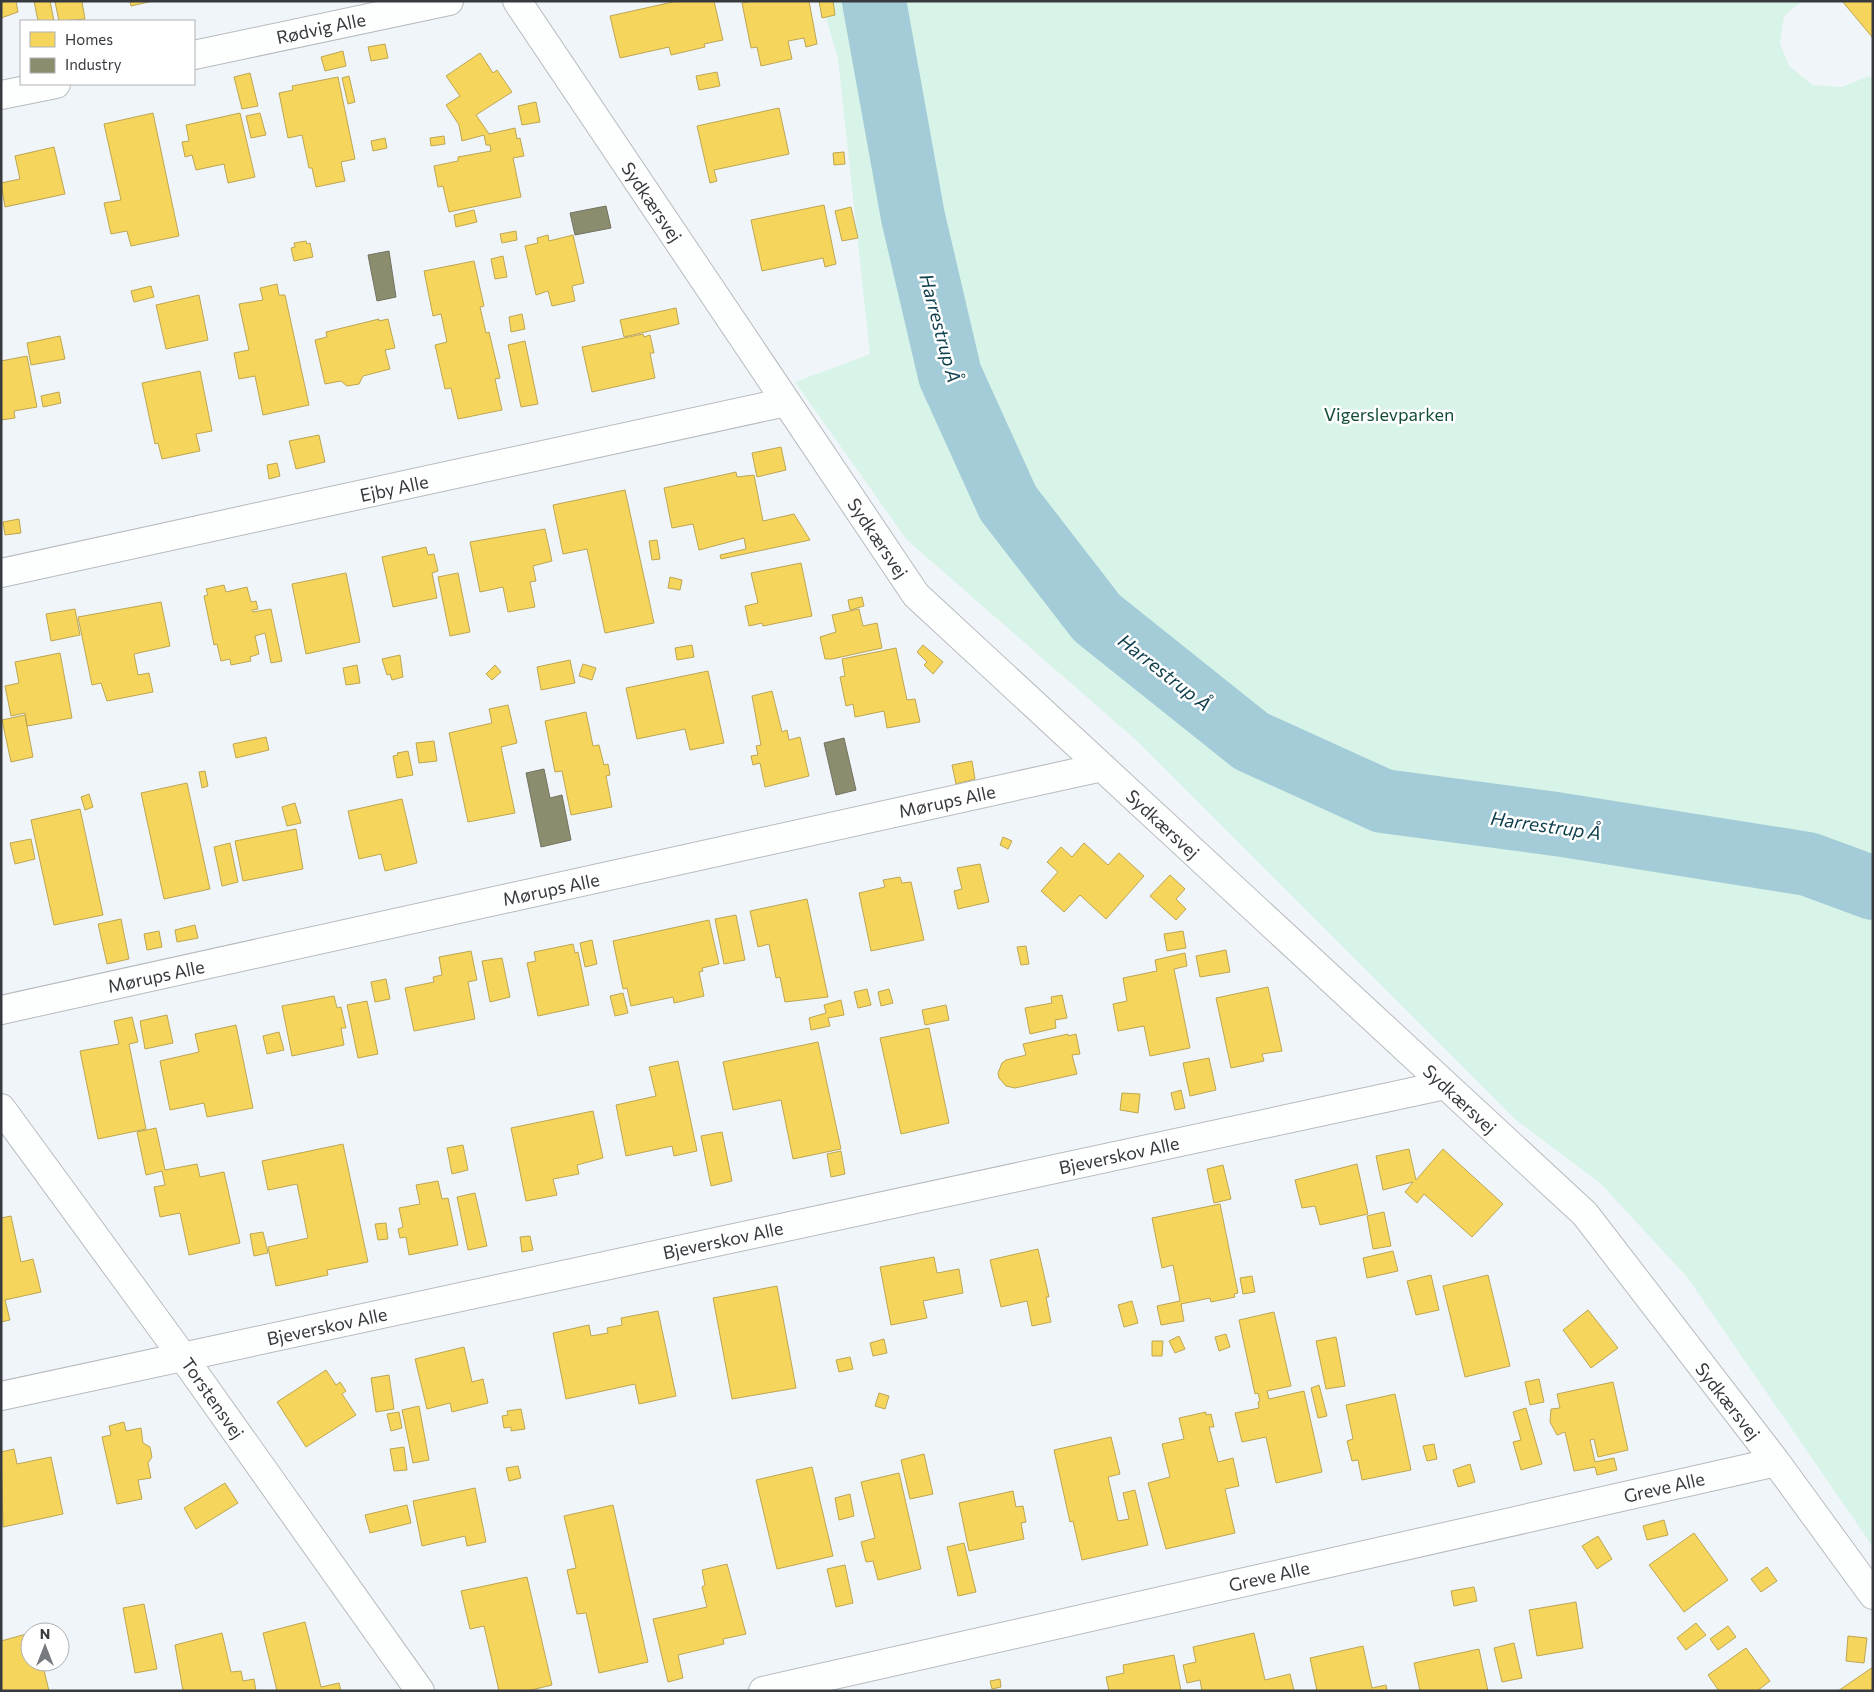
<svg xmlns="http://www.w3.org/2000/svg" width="1874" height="1692" viewBox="0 0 1874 1692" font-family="Commissioner,sans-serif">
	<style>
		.green { fill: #d8f4e8 }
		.homes { fill: #f6d55c; stroke: #bca653 }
		.industry { fill: #8c8c6e; stroke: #727360 }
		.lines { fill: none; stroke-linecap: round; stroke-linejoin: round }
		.river { stroke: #a4ccd8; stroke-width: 64 }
		.minor-casing { stroke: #b7bbbe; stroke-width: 30 }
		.minor { stroke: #fdfefe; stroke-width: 28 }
		.labels { text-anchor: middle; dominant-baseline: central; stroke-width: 5; stroke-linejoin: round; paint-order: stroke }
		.street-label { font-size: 18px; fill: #363a3e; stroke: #fff }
		.park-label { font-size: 18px; fill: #134e36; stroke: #fff }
		.water-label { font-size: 19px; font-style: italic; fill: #0e3f4c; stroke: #fff }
	</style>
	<rect width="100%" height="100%" fill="#f0f5fa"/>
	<!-- green -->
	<path class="green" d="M821,1h981l-18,15 -4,27 9,23 24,19 29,2 27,-11 4,4v1467l-186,-270 -86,-93 -86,-65 -379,-379 -229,-200 -112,-158 75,-28 -32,-295z"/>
	<!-- homes -->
	<path class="homes" d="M1,1h15l2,11 -17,6z
		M34,1h16l4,20h-16z
		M51,1h36l-5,1 3,17 -26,2 -4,-19z
		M130,1h23l-22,5z
		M677,1h37l9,39 -19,4 1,3 -34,8 -2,-8 -49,11 -10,-42z
		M751,1h58l8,43 -11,3 -2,-9 -16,3 4,18 -31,7 -4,-19 -6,1 -9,-45z
		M819,1h14l2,14 -13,3z
		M1842,1h31v37z
		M385,44l3,14 -17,3 -3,-14z
		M343,51l3,15 -21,5 -4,-14z
		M480,53l13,20 4,-3 15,22 -36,23 13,19 26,-6 2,11 3,-1 4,18 -11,2 8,39 -72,15 -6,-26 -5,1 -4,-21 24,-5v-4l33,-6 -1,-6h-4l-2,-10 -22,6 -3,-16 -13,-20 14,-9 -14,-20z
		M717,72l3,14 -21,4 -3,-14z
		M250,73l8,33 -16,3 -8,-32z
		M349,76l6,26 -7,2 -6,-26z
		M338,77l17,82 -14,3 4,19 -29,6 -4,-19h-3l-7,-33 -14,3 -9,-45 14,-3 -1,-4z
		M536,102l4,20 -18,3 -4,-19z
		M779,108l10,46 -75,16 3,11 -7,2 -13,-57z
		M153,113l26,123 -48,10 -4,-15 -16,3 -7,-31 17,-3 -17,-76z
		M240,113l15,64 -27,6 -4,-19 -28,6 -4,-15 -7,2 -3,-15 7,-1 -3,-16z
		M260,113l6,22 -15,3 -5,-22z
		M444,136l1,8 -14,2 -1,-8z
		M385,138l2,10 -14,3 -2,-10z
		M54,147l11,47 -60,13 -4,-24 19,-4 -5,-23z
		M844,152l1,12 -11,1 -1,-12z
		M824,205l12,59 -11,3 -2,-9 -61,13 -11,-51z
		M851,207l7,31 -16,3 -7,-30z
		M474,210l3,12 -21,5 -2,-12z
		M516,231l1,9 -15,3 -2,-9z
		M548,235l1,6 24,-6 11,48 -12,3 3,15 -23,5 -4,-15 -12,4 -11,-49 13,-3 -1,-5z
		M306,241l1,3 3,-1 3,14 -19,4 -3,-13 4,-1 -1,-4z
		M503,256l4,21 -12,2 -4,-20z
		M474,261l10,45 -4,1 6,26 3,-1 11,46 -5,1 7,31 -44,9 -7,-31 -6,1 -10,-44 12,-3 -6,-28 -8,2 -9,-45z
		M277,284l2,11h6l24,110 -46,10 -8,-39 -16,3 -5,-26 15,-3 -10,-46 24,-4 -3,-12z
		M151,286l3,11 -20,5 -3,-11z
		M199,295l9,45 -42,9 -10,-44z
		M676,308l3,16 -55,13 -4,-17z
		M522,314l3,15 -14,3 -2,-15z
		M379,319v2l9,-2 7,29 -10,2 5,19 -27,7 -4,8 -12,2 -6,-5 -16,3 -10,-44 12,-3 -1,-5z
		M643,334l1,3 6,-2 4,18h-4l5,25 -63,14 -10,-45z
		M60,336l5,23 -34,6 -4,-22z
		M525,341l13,63 -17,3 -13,-62z
		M27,356l10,51 -23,4 1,7 -14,2v-59z
		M200,371l12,60 -16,3 4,17 -38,8 -4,-16 -3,1 -13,-61z
		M59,392l2,11 -18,4 -2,-11z
		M319,435l6,27 -29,7 -7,-28z
		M781,447l5,23 -29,7 -5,-24z
		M277,463l3,13 -11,3 -2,-14z
		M736,472l1,5 17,-2 9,46 31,-7 16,26 -89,19 -1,-4 26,-6 -2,-11 -45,12 -6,-26 -21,4 -8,-40z
		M625,490l29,133 -49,10 -18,-84 -24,5 -10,-49z
		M19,519l2,14 -16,2 -2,-13z
		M545,529l7,32 -19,5 3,15 -6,1 5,25 -27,5 -5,-25 -23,5 -10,-50z
		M657,540l3,19 -8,1 -3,-19z
		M426,547l2,8 6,-1 4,17 -6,2 5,25 -44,9 -11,-50z
		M801,563l11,53 -49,10 -1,-3 -13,3 -4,-20 13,-3 -7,-30z
		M346,573l14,69 -54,12 -14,-70z
		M458,573l12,59 -20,4 -12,-59z
		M670,577l12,3 -2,10 -12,-2z
		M224,585l2,7 21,-5 4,15 5,-1 2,8 -6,1 1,2 18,-3 11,52 -11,2 -6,-30 -10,3 4,18 -9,3 1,4 -20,4 -1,-6 -9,2 -4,-17 -3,1 -10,-49 4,-1 -2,-6z
		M862,597l2,9 -14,4 -2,-10z
		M161,602l9,44 -36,8 4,21 11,-2 4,19 -46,9 -6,-18 -9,2 -14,-68z
		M75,609l5,26 -29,6 -5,-27z
		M859,609l4,17 14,-3 5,25 -50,11h-7l-5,-22 16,-5 -4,-17z
		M692,645l2,12 -17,3 -2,-12z
		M923,645l20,17 -10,12 -9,-9 3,-3 -10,-10z
		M896,648l11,52 8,-1 5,23 -33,6 -3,-17 -29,6 -2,-13 -7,2 -6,-29 5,-1 -3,-17z
		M60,653l12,65 -45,8 -2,-13 -14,3 -6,-30 14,-3 -4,-21z
		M400,655l3,22 -11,3 -2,-6 -3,1 -5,-16z
		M570,660l5,23 -34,7 -4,-23z
		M583,664l13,4 -4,12 -13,-4z
		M357,665l3,18 -14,2 -3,-17z
		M495,665l6,7 -9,8 -6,-6z
		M708,671l16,72 -34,7 -5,-21 -48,10 -11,-51z
		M772,691l10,41 5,-2 2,10 11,-3 9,39 -44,11 -5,-24 -7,2 -2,-9 7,-1 -2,-9 5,-1 -9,-49z
		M508,705l9,38 -16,4 14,66 -47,9 -19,-89 43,-10 -3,-14z
		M586,712l7,34 6,-1 5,20 4,-1 2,11 -4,1 6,31 -41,8 -9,-44 -7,1 -10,-51z
		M25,715l8,42 -22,5 -9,-42z
		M266,737l3,13 -33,8 -3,-14z
		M434,741l3,20 -18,2 -3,-20z
		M408,751l5,24 -16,3 -4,-22 5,-1 -1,-2z
		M972,761l3,18 -19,5 -4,-19z
		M205,771l3,15 -6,2 -3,-16z
		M187,783l23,106 -46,10 -23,-106z
		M89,794l4,13 -8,3 -4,-13z
		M402,799l15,64 -32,8 -4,-17 -22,5 -11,-48z
		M295,803l6,20 -14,3 -5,-19z
		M80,809l23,106 -49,10 -23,-105z
		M296,829l7,40 -60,12 -8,-40z
		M1003,837l9,4 -4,8 -8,-4z
		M31,839l4,20 -20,5 -5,-21z
		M230,843l8,39 -16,4 -8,-39z
		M1084,843l24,22 11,-12 25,23 -38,43 -26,-24 -16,17 -23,-21 17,-19 -11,-10 14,-15 11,10z
		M980,864l9,38 -31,7 -4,-18 8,-2 -5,-21z
		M1170,875l15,14 -9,10 10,10 -10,11 -26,-24z
		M900,877l2,6 9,-1 13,58 -53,11 -12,-58 26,-6 -2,-7z
		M807,899l21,98 -43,5 -5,-25 -4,1 -7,-34 -11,3 -8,-36z
		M736,915l9,45 -21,4 -9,-45z
		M121,919l8,40 -22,5 -9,-40z
		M709,920l10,44 -17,4 1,3 -4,1 5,24 -30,7 -1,-6 -42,9 -4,-18 -4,1 -10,-48z
		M195,925l3,13 -21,4 -2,-12z
		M159,931l3,16 -15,3 -3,-16z
		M1183,931l3,17 -19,3 -3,-17z
		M592,940l5,24 -12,3 -5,-24z
		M573,944l2,9 3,-1 11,53 -51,11 -11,-53 9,-2 -2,-9z
		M1026,946l3,18 -8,1 -4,-18z
		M1226,950l4,22 -30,5 -4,-21z
		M471,951l6,29 -9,2 7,37 -61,12 -9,-43 29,-6 -1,-5 9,-2 -3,-18z
		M1185,953l2,13 -13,3 16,79 -40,8 -6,-30 -26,5 -5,-27 14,-3 -4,-23 34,-7 -2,-11z
		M502,958l8,39 -20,5 -8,-41z
		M386,979l4,20 -15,3 -4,-20z
		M1268,987l14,64 -20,3 2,7 -33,7 -15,-70z
		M867,989l4,16 -13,3 -4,-16z
		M889,989l4,14 -12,3 -3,-14z
		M623,993l5,20 -13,3 -5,-20z
		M1062,995l5,23 -12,2 1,8 -26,6 -5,-26 27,-5 -1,-6z
		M334,996l3,12 4,-1 5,21h-5l3,17 -52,11 -10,-50z
		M841,1000l3,15 -16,3 2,8 -19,4 -2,-12 17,-5 -2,-8z
		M367,1001l11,53 -20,4 -11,-53z
		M946,1005l3,15 -24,5 -3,-15z
		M167,1015l6,28 -28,6 -5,-28z
		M132,1017l6,25 -9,2 17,85 -48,10 -18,-88 39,-7 -5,-23z
		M236,1025l17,83 -46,9 -3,-14 -34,7 -10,-49 39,-9 -4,-18z
		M929,1028l20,95 -48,11 -21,-96z
		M279,1032l5,18 -17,4 -4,-18z
		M1068,1034v2l8,-2 4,20 -8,1 5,19 -62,14 -9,-2 -7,-8 -1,-5 4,-10 4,-3 20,-5 -3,-11z
		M818,1042l23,107 -48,10 -12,-59 -48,10 -10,-48z
		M1209,1058l7,32 -26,6 -7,-33z
		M678,1061l19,90 -23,5 -2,-10 -46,10 -10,-51 40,-9 -7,-29z
		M1181,1090l4,18 -10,2 -4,-17z
		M1122,1093l18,1 -2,19 -18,-3z
		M593,1111l10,47 -26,7 2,9 -26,5 4,16 -31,6 -15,-73z
		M156,1128l9,42 32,-6 3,13 24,-5 16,71 -51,12 -9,-42 -20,4 -6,-30 11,-2 -3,-14 -16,4 -9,-43z
		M722,1132l10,49 -21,5 -10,-50z
		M343,1144l25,118 -41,8 1,5 -52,11 -8,-39 40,-9 -11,-54 -29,6 -6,-29z
		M463,1145l5,25 -16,4 -5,-26z
		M1409,1149l7,31 27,-31 60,55 -31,33 -48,-43 -7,9 -12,-11 8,-10 -30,8 -7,-34z
		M841,1151l4,23 -14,3 -4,-23z
		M1357,1164l11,50 -48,11 -5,-19 -13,2 -7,-28z
		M1223,1165l8,34 -17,4 -7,-34z
		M438,1181l4,18 6,-1 10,47 -49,10 -3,-18 -6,1 -2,-9 5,-2 -4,-19 21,-4 -4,-19z
		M475,1193l12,53 -19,4 -11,-53z
		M1220,1204l18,89 -4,1 1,3 -24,5 -1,-4 -29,6 3,17 -23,4 -4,-19 23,-5 -7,-36 -11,3 -10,-50z
		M1384,1212l7,34 -18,3 -6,-33z
		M11,1216l10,46 12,-3 8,33 -36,8 5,20 -9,2v-104z
		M386,1223l2,16 -10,1 -3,-16z
		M263,1232l5,21 -14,3 -4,-22z
		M530,1236l3,14 -11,2 -2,-15z
		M1038,1249l11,48h-3l5,25 -19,4 -5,-25 -26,6 -11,-47z
		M1393,1251l5,20 -31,7 -4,-20z
		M934,1257l3,16 22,-4 4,24 -40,8 4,17 -36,7 -11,-58z
		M1431,1275l8,35 -23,5 -9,-34z
		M1488,1275l22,91 -45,11 -22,-91z
		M1252,1276l3,16 -12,2 -3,-16z
		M777,1286l19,102 -64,11 -19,-101z
		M1132,1301l6,22 -14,4 -6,-22z
		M1588,1310l30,38 -27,20 -28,-38z
		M658,1311l18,85 -37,8 -4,-20 -69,15 -13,-66 36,-8 2,11 17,-3 -1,-5 15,-3 -1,-7z
		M1274,1312l17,74 -24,5 2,8 35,-8 18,81 -46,11 -10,-46 -24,5 -7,-29 24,-5 -1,-6 2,-1 -2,-8 -3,1 -16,-74z
		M1226,1334l4,13 -11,4 -4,-14z
		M1179,1336l6,13 -10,4 -6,-12z
		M1336,1337l9,49 -19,3 -10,-48z
		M884,1339l3,14 -14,3 -3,-13z
		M1152,1341h11l-1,15h-10z
		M464,1347l8,35 11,-3 5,24 -36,9 -2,-9 -23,6 -12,-50z
		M850,1357l3,12 -14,3 -3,-12z
		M326,1370l10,15 4,-3 6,9 -4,3 14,21 -50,32 -29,-45z
		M389,1375l5,34 -18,3 -5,-34z
		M1539,1379l5,23 -14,3 -5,-23z
		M1613,1382l15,68 -30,7 -4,-18 -4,1 5,22 19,-4 3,12 -20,5 -2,-8 -21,4 -9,-39 -8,3 -7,-13 1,-13 9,-1 -3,-14z
		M1319,1385l8,31 -9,2 -7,-30z
		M879,1393l10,3 -4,13 -10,-3z
		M1395,1394l16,76 -49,10 -4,-20 -6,1 -5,-20 6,-2 -7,-34z
		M419,1406l10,54 -16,3 -11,-53z
		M1526,1408l16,56 -21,6 -8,-28 8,-2 -8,-28z
		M521,1409l4,20 -14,2v-4l-7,1 -2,-12 6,-1 -1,-4z
		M399,1412l3,16 -11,3 -4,-17z
		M1206,1412v3l5,-1 3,13h-5l9,35 15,-4 6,28 -14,3 10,44 -69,16 -18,-66 22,-6 -8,-33 22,-5 -5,-21z
		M124,1422l2,9 15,-3 2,15 7,4 2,10 -4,6 3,15 -13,2 4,19 -25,5 -15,-67 9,-2 -2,-9z
		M1111,1437l9,37 -12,3 10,44 11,-2 -6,-26 12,-3 13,55 -66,15 -9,-39 -3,1 -16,-72z
		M1434,1444l3,15 -10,2 -4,-15z
		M404,1447l3,23 -13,1 -4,-22z
		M14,1449l3,15 34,-7 12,57 -60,13 -2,-75z
		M924,1454l9,40 -23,5 -9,-39z
		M1470,1464l5,18 -17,5 -5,-17z
		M518,1466l3,12 -12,3 -3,-13z
		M812,1467l21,89 -56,13 -21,-89z
		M899,1473l22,96 -43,11 -5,-19 -7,1 -5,-20 14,-4 -14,-56z
		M225,1483l13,20 -42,26 -12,-21z
		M475,1488l11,54 -19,4 -2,-10 -43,10 -9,-45z
		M1013,1491l3,16 7,-1 3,16 -5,1 3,16 -55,12 -10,-48z
		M850,1494l4,22 -15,4 -4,-22z
		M407,1505l4,18 -41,10 -5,-18z
		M613,1505l35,157 -49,11 -13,-60 -9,1 -10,-44 9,-2 -12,-52z
		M1664,1520l4,15 -21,5 -4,-14z
		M1694,1533l34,47 -44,32 -35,-47z
		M1598,1536l14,23 -15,10 -15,-23z
		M964,1543l12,49 -18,4 -11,-49z
		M727,1564l19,70 -23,5 1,5 -46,11 5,23 -15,4 -15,-63 54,-12 -5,-20 3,-2 -3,-15z
		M845,1565l8,38 -17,4 -9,-38z
		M1767,1567l10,14 -16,11 -10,-13z
		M527,1577l25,108 -25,6h-28l-15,-65 -14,3 -9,-38z
		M1474,1587l3,14 -23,5 -3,-15z
		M1576,1602l7,46 -46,8 -8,-46z
		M144,1604l13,65 -22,4 -12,-65z
		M305,1622l16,65 18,-4 2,8h-64l-14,-58z
		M1696,1623l10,12 -20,15 -9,-12z
		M1728,1626l8,11 -18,13 -8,-11z
		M30,1633v29h12l7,29h-48v-50z
		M222,1633l9,39 10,-1 2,10 11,-2 2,12h-73l-8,-46z
		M1254,1633l11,47 25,-6 4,17h-92l-2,-11 -13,3 -4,-18 13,-3 -3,-15z
		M1848,1636l19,2 -3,25 -18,-2z
		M1514,1643l8,35 -20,4 -8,-34z
		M1363,1646l9,42 14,-3 1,6h-70l-7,-33z
		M1746,1648l24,33 -13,10h-38l-11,-16z
		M1479,1649l9,42h-68l-6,-28z
		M1174,1655l7,36h-72l-3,-14 18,-4 -1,-8z
		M1873,1667v24h-35z
		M1000,1679l1,8 -9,2 -2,-8z"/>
	<!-- industry -->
	<path class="industry" d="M606,206l5,22 -36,7 -5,-22z
		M389,251l7,46 -19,4 -9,-46z
		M844,738l12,52 -20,5 -12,-52z
		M544,769l6,29 12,-3 9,45 -30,7 -15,-74z"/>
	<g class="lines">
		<!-- river -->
		<path class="river" d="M874,1l39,216 37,158 58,128 89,115 154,123 132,60 173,23 252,40 65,24"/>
		<defs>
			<path id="minor" d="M517,1l399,594 669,619 191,248 97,133
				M194,55l255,-54
				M1,95l55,-11
				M1,573l785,-171
				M1,1010l1101,-243
				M1,1108l182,249 237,334
				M1,1396l1444,-311
				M763,1691l1013,-229"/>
		</defs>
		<!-- minor casing -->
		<use href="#minor" class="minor-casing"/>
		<!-- minor -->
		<use href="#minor" class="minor"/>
	</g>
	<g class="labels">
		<!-- street labels -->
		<g class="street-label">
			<text transform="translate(321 28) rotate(-12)">Rødvig Alle</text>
			<text transform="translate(652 202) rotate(56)">Sydkærsvej</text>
			<text transform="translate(394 488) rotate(-12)">Ejby Alle</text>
			<text transform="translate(878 538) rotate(56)">Sydkærsvej</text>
			<text transform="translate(947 801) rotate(-12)">Mørups Alle</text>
			<text transform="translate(1163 824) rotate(43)">Sydkærsvej</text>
			<text transform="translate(551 889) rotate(-12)">Mørups Alle</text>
			<text transform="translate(156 976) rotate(-12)">Mørups Alle</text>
			<text transform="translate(1460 1099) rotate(43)">Sydkærsvej</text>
			<text transform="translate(1119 1155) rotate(-12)">Bjeverskov Alle</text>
			<text transform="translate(723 1240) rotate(-12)">Bjeverskov Alle</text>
			<text transform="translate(327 1326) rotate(-12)">Bjeverskov Alle</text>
			<text transform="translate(213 1398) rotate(55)">Torstensvej</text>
			<text transform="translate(1728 1401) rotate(52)">Sydkærsvej</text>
			<text transform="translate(1664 1487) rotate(-13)">Greve Alle</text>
			<text transform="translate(1269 1576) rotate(-13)">Greve Alle</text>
		</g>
		<!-- park labels -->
		<g class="park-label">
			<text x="1389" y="414">Vigerslevparken</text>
		</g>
		<!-- water labels -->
		<g class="water-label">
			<text transform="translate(941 328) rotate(75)">Harrestrup Å</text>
			<text transform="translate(1165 672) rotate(38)">Harrestrup Å</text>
			<text transform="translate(1546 825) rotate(8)">Harrestrup Å</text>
		</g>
	</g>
	<!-- border -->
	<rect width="1874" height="1692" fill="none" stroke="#363a3e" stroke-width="5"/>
	<!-- legend -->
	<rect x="20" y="20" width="175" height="65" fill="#ffffff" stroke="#afb0b2"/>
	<rect x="30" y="32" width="25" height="15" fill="#f6d55c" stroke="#afb0b2"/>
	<text x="65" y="45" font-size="15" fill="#363a3e">Homes</text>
	<rect x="30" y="58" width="25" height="15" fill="#8c8c6e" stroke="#afb0b2"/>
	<text x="65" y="70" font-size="15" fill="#363a3e">Industry</text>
	<!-- north arrow -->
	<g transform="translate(45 1647)"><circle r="24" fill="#ffffff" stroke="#afb0b2"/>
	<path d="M0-4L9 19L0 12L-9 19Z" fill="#777b80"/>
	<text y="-8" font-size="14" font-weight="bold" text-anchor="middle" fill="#363a3e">N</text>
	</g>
</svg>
